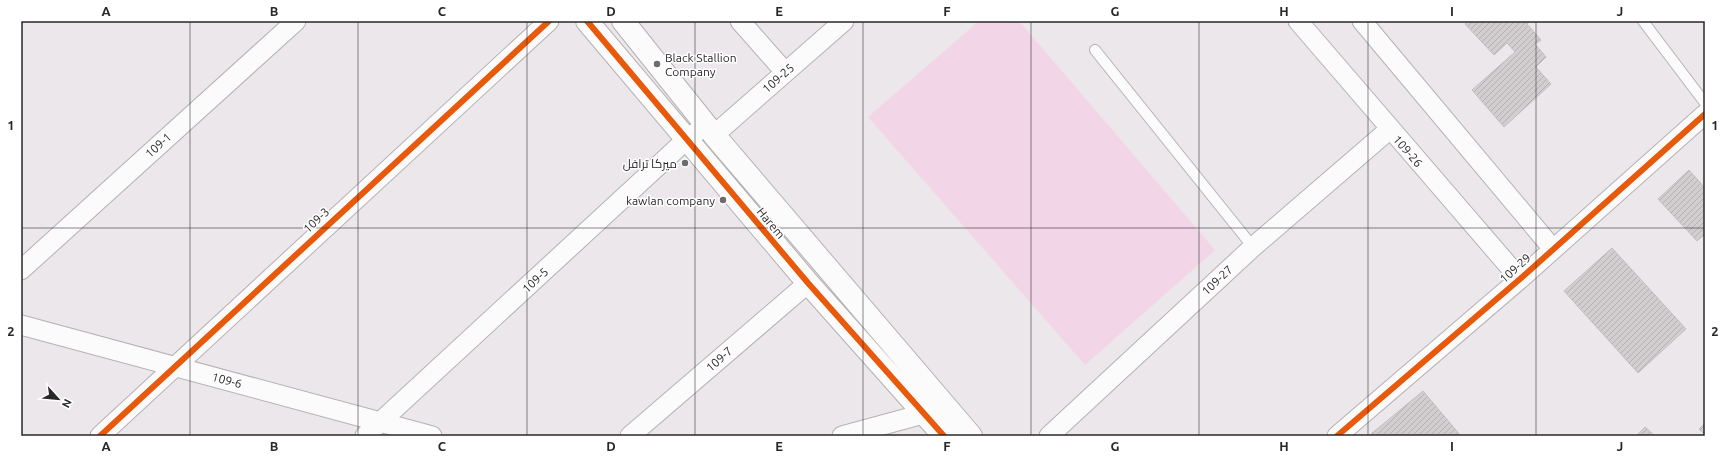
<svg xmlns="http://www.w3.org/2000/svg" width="1726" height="457" viewBox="0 0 1726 457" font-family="Ubuntu,Cairo,sans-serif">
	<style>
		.green { fill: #f2d5e7 }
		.building { fill: url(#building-hatch); stroke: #c2bec1 }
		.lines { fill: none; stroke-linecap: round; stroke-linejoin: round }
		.service-casing { stroke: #b5b1b4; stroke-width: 12 }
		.minor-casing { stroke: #b5b1b4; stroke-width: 21 }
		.tertiary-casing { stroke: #b5b1b4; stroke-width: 24 }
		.service { stroke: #fcfbfc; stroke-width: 10 }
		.minor { stroke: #fcfbfc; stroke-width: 19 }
		.tertiary { stroke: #fcfbfc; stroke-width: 22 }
		.cycleway-casing { stroke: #fff; stroke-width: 8 }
		.cycleway { stroke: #e8590c; stroke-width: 6 }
		.grid { fill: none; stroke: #2a2729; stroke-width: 1; stroke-opacity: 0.55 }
		.poi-dot { fill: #6e6a6d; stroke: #fff; stroke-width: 1.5 }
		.labels { text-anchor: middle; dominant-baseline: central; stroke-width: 3; stroke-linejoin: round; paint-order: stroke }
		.poi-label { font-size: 12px; fill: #2a2729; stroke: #fff; text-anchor: end }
		.street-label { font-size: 12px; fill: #2a2729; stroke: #fff }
		.neatline { fill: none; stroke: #2a2729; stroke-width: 1.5 }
		.grid-label { font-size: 13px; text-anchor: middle; font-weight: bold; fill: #2a2729 }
	</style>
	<defs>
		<pattern id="building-hatch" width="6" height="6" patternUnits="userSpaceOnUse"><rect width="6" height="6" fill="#d2ced0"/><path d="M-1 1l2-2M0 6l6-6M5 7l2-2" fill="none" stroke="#b4b1b3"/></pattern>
	</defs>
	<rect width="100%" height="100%" fill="#ece7ea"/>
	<!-- green -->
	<path class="green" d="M979,21h40l196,229 -130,115 -217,-248z"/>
	<!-- building -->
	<path class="building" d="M1468,21h62l-3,3 14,16 -6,4 11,13 -10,10 15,17 -47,43 -32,-37 43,-38 -8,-9 -13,12 -29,-31z
		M1689,170l16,18v46l-8,7 -39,-42z
		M1612,248l74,81 -48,44 -74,-82z
		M1423,391l38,45h-88l-2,-2z
		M1705,423v12l-6,-6z
		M1645,427l10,9h-19z"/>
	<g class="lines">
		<defs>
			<path id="service" d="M1643,21l62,82
				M1095,50l158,197"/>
			<path id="minor" d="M740,21l45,51
				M1298,21l222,258
				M1362,21l191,228
				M714,135l130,-114
				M21,270l275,-249
				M21,325l411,111
				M100,436l449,-415
				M365,436l321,-296 20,-15
				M630,436l178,-153
				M842,436l81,-22
				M1049,436l204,-189 137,-118
				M1337,436l183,-157 185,-165"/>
			<path id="tertiary" d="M587,21l221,262 136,153
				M623,21l91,114 257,301"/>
		</defs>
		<!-- service casing -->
		<use href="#service" class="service-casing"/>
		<!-- minor casing -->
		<use href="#minor" class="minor-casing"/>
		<!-- tertiary casing -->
		<use href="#tertiary" class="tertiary-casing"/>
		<!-- service -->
		<use href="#service" class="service"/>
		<!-- minor -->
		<use href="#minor" class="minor"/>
		<!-- tertiary -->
		<use href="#tertiary" class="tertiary"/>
		<defs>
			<path id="cycleway" d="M587,21l221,262 136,153
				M100,436l449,-415
				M1337,436l183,-157 185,-165"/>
		</defs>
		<!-- cycleway casing -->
		<use href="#cycleway" class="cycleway-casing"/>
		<!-- cycleway -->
		<use href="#cycleway" class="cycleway"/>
	</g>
	<!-- grid -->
	<path class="grid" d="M190,21v415M358,21v415M527,21v415M695,21v415M863,21v415M1031,21v415M1199,21v415M1368,21v415M1536,21v415M21,228h1684"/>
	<!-- markers -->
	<g class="poi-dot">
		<circle cx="657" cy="64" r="4"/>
		<circle cx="685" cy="163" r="4"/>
		<circle cx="723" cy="200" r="4"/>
	</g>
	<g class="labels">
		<!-- poi labels -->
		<g class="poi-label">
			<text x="665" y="57" text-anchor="start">Black Stallion<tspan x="665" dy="14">Company</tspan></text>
			<text x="677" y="163">ميركا ترافل</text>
			<text x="715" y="200">kawlan company</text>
		</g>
		<!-- street labels -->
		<g class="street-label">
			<text transform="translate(778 78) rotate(-41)">109-25</text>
			<text transform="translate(158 145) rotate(-42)">109-1</text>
			<text transform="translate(1408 151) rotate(49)">109-26</text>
			<text transform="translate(316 220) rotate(-43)">109-3</text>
			<text transform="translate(771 223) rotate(50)">Harem</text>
			<text transform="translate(1515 268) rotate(-42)">109-29</text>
			<text transform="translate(535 280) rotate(-43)">109-5</text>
			<text transform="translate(1217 280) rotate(-43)">109-27</text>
			<text transform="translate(719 359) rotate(-41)">109-7</text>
			<text transform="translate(227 380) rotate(15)">109-6</text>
		</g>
	</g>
	<!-- border -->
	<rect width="1726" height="457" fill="none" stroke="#ffffff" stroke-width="44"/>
	<!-- north arrow -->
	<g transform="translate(58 399) rotate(117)" stroke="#ffffff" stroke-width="3" paint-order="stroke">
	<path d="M0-3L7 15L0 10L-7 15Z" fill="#2a2729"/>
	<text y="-6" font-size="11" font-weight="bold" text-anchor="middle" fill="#2a2729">N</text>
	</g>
	<rect x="22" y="22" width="1682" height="413" class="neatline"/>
	<g class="grid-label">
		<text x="106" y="16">A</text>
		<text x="274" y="16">B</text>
		<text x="442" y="16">C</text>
		<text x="611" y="16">D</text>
		<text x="779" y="16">E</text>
		<text x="947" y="16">F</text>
		<text x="1115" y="16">G</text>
		<text x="1284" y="16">H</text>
		<text x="1452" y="16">I</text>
		<text x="1620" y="16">J</text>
		<text x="11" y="130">1</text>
		<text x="1715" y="130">1</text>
		<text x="11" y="336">2</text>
		<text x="1715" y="336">2</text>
		<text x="106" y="451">A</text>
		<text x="274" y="451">B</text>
		<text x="442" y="451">C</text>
		<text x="611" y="451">D</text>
		<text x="779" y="451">E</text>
		<text x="947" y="451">F</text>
		<text x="1115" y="451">G</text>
		<text x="1284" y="451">H</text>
		<text x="1452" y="451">I</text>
		<text x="1620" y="451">J</text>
	</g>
</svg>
